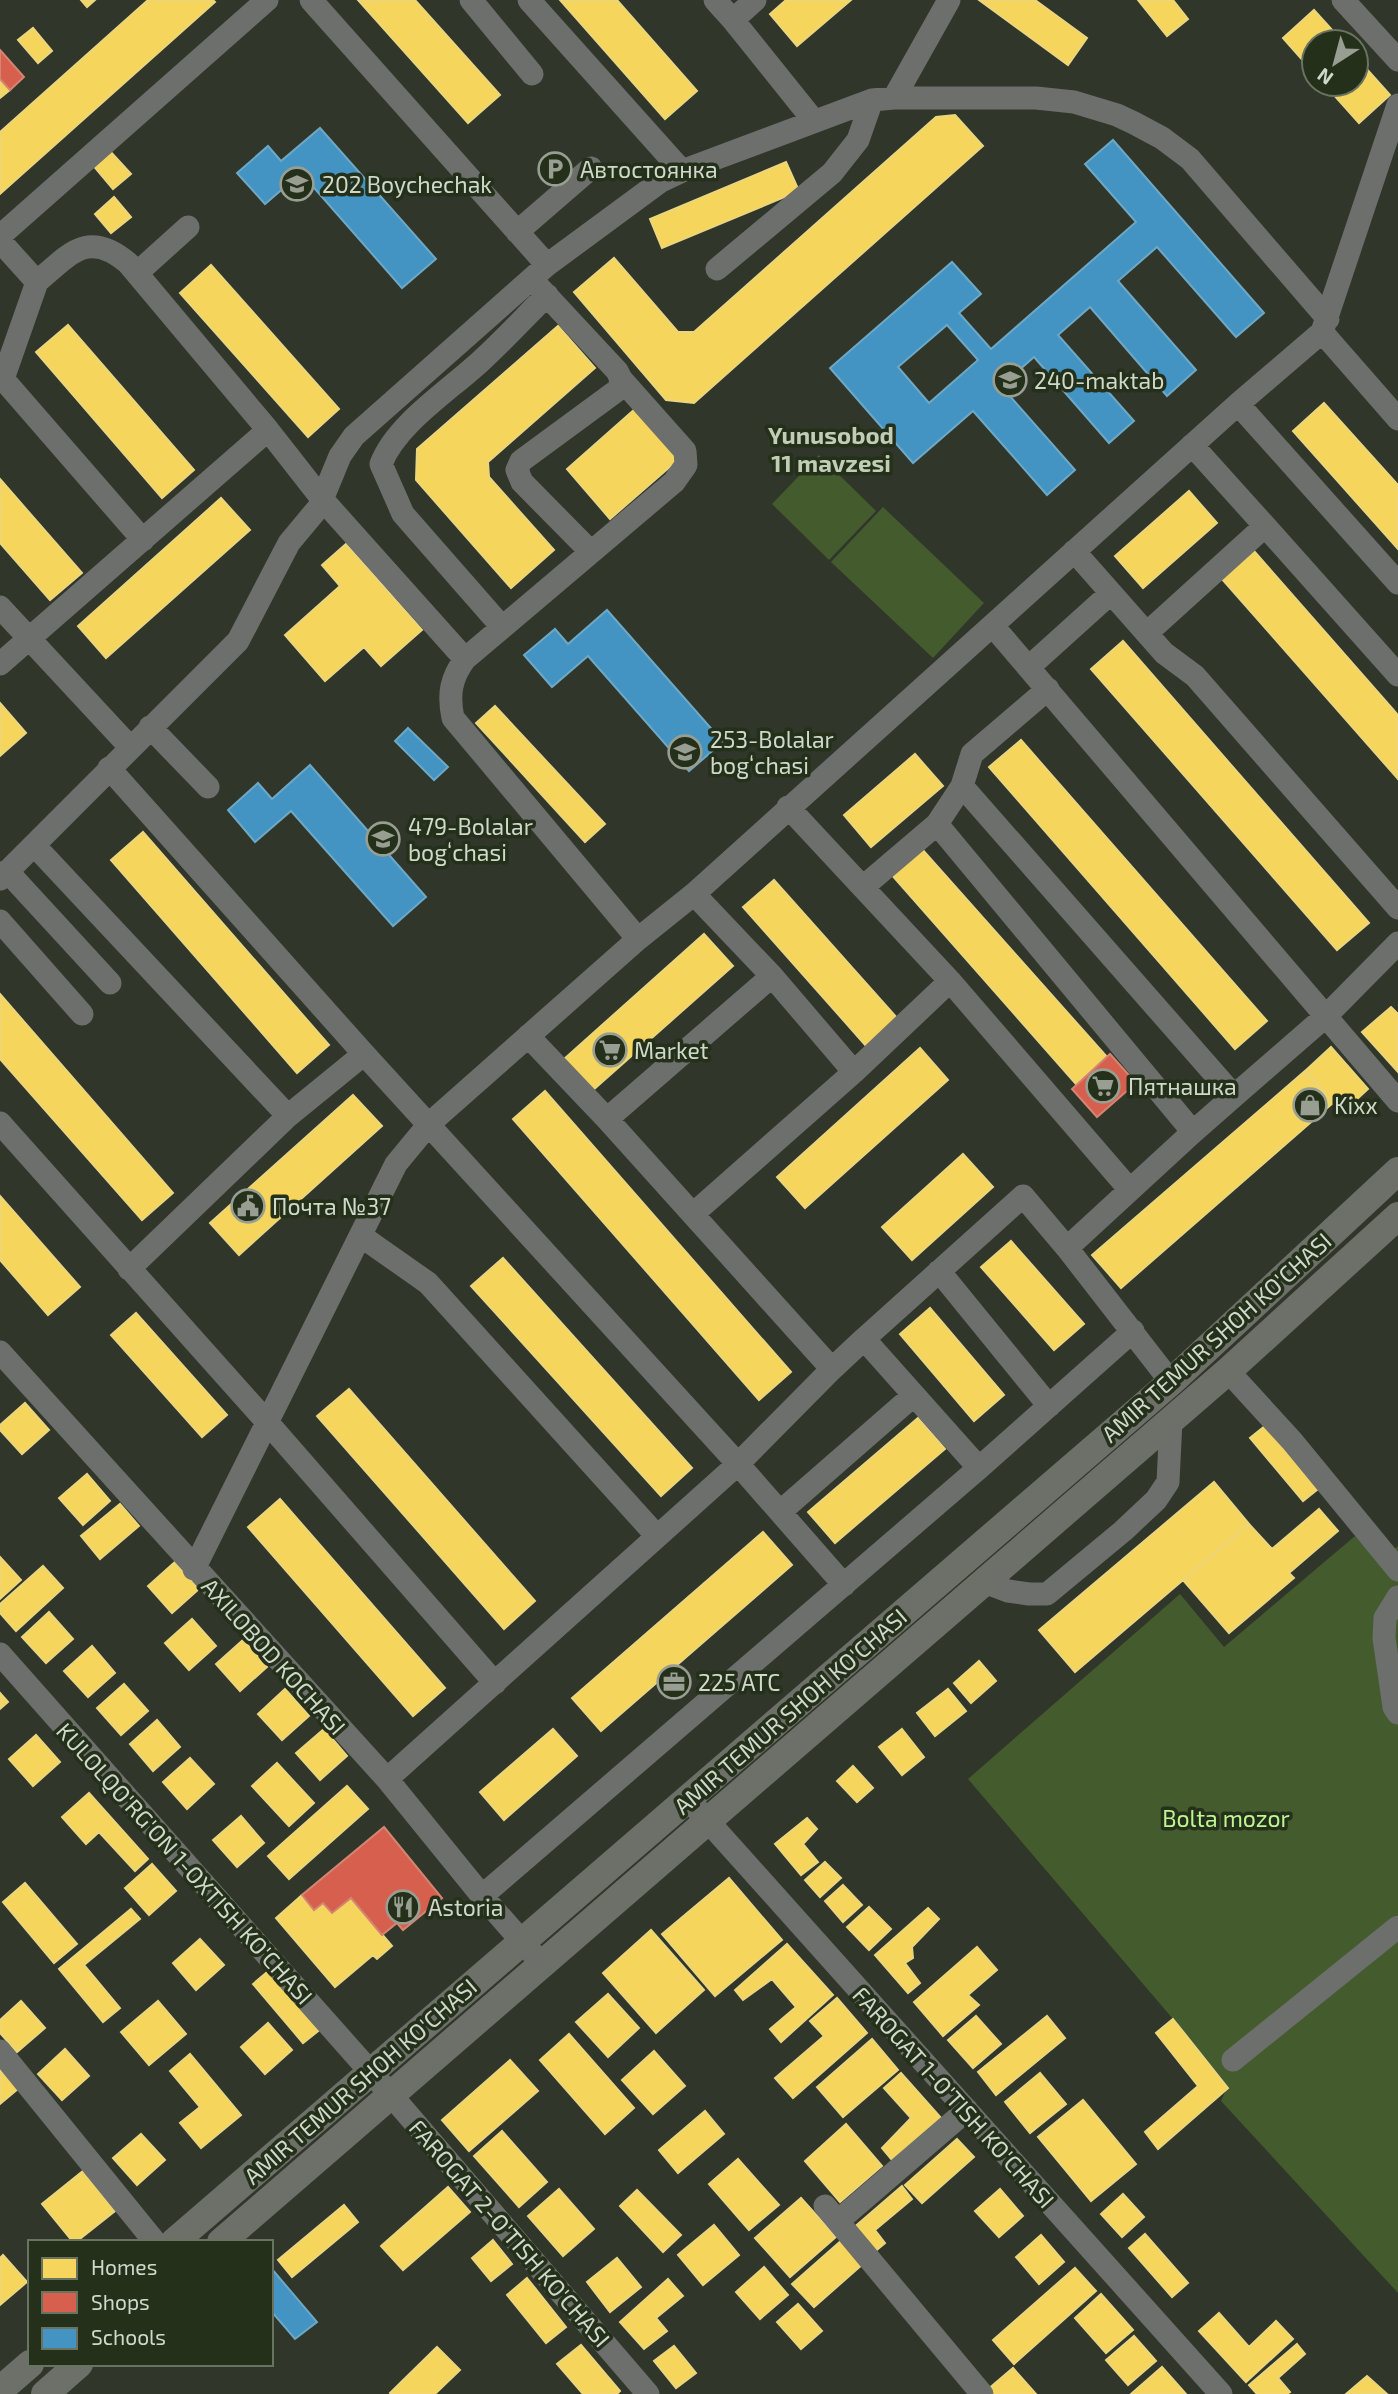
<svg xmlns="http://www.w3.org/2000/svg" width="1398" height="2394" viewBox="0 0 1398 2394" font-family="'Exo 2',sans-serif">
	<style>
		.green { fill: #445b2e }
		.homes { fill: #f6d55c; stroke: #ebd67d; stroke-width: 2 }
		.shops { fill: #d6604d; stroke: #d48472; stroke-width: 2 }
		.schools { fill: #4393c3; stroke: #6da8c5; stroke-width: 2; fill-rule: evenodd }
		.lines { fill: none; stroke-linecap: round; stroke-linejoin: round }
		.minor { stroke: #6c6f6b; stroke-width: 23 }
		.major { stroke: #6c7068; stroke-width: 28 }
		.labels { text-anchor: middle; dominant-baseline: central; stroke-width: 7; stroke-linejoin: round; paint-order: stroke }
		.poi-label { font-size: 23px; fill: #d0d8ca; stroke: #25301b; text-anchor: start }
		.street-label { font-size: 23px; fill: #d0d8ca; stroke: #25301b }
		.park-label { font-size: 23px; fill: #bef491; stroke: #25301b }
		.neighbourhood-label { font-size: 24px; font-weight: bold; fill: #bfceb4; stroke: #25301b }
	</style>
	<rect width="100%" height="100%" fill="#30362a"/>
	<!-- green -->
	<path class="green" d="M819,455l57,56 -47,49 -57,-56z
		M883,507l101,96 -51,55 -102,-96z
		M1355,1536l23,25 20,-15v747l-177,-192 6,-13 -54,-69 -205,-240 212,-185 44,53z"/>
	<!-- homes -->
	<path class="homes" d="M81,0h14l-8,7z
		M148,0h65l2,2 -215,192v-62z
		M358,0h57l85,95 -32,28z
		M560,0h57l80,91 -32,28z
		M786,0h65l-54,46 -27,-32z
		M979,0h56l52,38 -19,27z
		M1138,0h35l15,19 -21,17z
		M1314,10l29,32h-29v31l-31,-35z
		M33,28l19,23 -14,12 -20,-23z
		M1356,57l34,38 -31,28 -35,-39h32z
		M0,79l10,11 -10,8z
		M955,115l28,31 -289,257 -28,-3 -92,-108 40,-34 64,74h16l242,-215z
		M108,149l23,25 -18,15 -22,-26z
		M786,162l13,29 -137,57 -12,-29z
		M114,197l17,20 -20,16 -16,-19z
		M211,265l128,144 -31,28 -128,-144z
		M68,325l126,145 -32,28 -126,-146z
		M558,326l37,42 -107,94 1,15 65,73 -43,38 -95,-108 1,-31z
		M1324,403l74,82v64l-105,-118z
		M635,409l44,50 -69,60 -43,-50z
		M0,479l82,94 -32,27 -50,-57z
		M1189,491l28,32 -74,65 -28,-32z
		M221,498l29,32 -144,128 -28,-32z
		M346,544l76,86 -41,36 -17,-19 -39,34 -40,-46 55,-49 -18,-21z
		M1254,551l144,164v64l-176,-200z
		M1123,641l246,282 -32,27 -246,-281z
		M0,703l26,30 -26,23z
		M495,706l110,118 -20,18 -109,-119z
		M1021,740l246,281 -32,28 -246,-282z
		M915,754l28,32 -72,61 -27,-32z
		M143,832l186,213 -32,28 -186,-213z
		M921,848l186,209 -31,27 -185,-210z
		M774,880l124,139 -31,28 -124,-140z
		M704,934l29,32 -140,124 -29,-31z
		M0,994l173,199 -31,27 -142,-161z
		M1391,1007l7,7v58l-36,-40z
		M1331,1047l37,42 -26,24 -37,-42z
		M920,1048l28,32 -143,128 -28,-31z
		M1305,1071l28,32 -212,185 -29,-33z
		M545,1091l246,281 -32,28 -246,-281z
		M353,1095l29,31 -143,129 -29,-32z
		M963,1154l30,33 -81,73 -30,-33z
		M0,1196l80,91 -32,28 -48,-55z
		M1011,1241l73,83 -30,26 -73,-83z
		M503,1258l189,210 -31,28 -190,-210z
		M930,1308l74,87 -30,26 -74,-87z
		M136,1313l91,102 -25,22 -91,-102z
		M349,1389l186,212 -31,28 -187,-213z
		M25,1403l24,27 -27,24 -22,-24v-5z
		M918,1418l27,31 -110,94 -27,-31z
		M1265,1426l53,63 -15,12 -53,-63z
		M87,1474l23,27 -27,24 -24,-27z
		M1214,1482l35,42 -174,148 -36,-42z
		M280,1499l165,189 -32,28 -165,-189z
		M120,1504l19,22 -39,33 -19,-23z
		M1319,1509l19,22 -49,42 5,5 -65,55 -46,-53 66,-56 23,25z
		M763,1532l29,33 -191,166 -29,-33z
		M0,1557l21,23 -21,19z
		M175,1562l24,27 -27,24 -24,-27z
		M43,1566l20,22 -47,43 -16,-18v-9z
		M49,1612l24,27 -27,24 -24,-26z
		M192,1619l24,27 -27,24 -24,-27z
		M243,1640l24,27 -27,24 -24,-27z
		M92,1646l23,27 -27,24 -24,-26z
		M979,1661l17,20 -25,22 -17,-20z
		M124,1684l24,27 -27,24 -24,-27z
		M285,1689l24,27 -27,24 -24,-26z
		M948,1689l18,22 -31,25 -18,-23z
		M0,1693l8,9 -8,7z
		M157,1720l23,27 -27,24 -23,-27z
		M324,1729l23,27 -27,24 -24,-27z
		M553,1729l24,27 -73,64 -24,-28z
		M902,1729l22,28 -22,18 -23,-28z
		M36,1735l24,27 -27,24 -24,-27z
		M190,1758l24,26 -27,25 -24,-27z
		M277,1763l37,40 -25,23 -37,-40z
		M853,1766l20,22 -16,14 -20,-21z
		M347,1786l21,23 -79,70 -21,-23z
		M89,1793l59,66 -13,12 -36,-39 -13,12 -24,-27z
		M241,1816l23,27 -27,24 -24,-27z
		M807,1818l10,11 -14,15 15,18 -17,13 -26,-31z
		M825,1862l16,16 -21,19 -15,-17z
		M152,1864l24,27 -27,24 -24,-27z
		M729,1878l53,62 -67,56 -53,-62z
		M25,1883l52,61 -23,19 -51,-61z
		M843,1885l19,20 -19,17 -18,-21z
		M302,1895l12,15 9,-7 9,10 19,-15 41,48 -15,13 -4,-4 -38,32 -59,-69z
		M869,1907l22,22 -22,21 -22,-23z
		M928,1908l11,11 -27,28 1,11 -8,5 15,20 -12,10 -33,-38z
		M131,1909l9,10 -56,46 36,43 -17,14 -44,-53z
		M651,1930l53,60 -48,43 -53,-60z
		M200,1939l24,26 -28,25 -23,-27z
		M787,1944l46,51 -52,47 -11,-13 26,-22 -24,-28 -29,21 -8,-10z
		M977,1947l20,23 -29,25 11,10 -36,31 -29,-34z
		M272,1968l50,60 -19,15 -50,-59z
		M608,1994l31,34 -31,29 -32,-35z
		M837,1998l30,35 -74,65 -18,-20 49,-42 -14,-15z
		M21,2001l24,27 -28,24 -17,-19v-13z
		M158,2001l28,33 -37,31 -28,-33z
		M976,2016l25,28 -28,24 -25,-28z
		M1047,2016l18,22 -69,57 -18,-23z
		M1173,2019l55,69 -70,61 -13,-17 53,-46 -42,-53z
		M268,2023l24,27 -27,24 -24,-27z
		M569,2034l65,74 -29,26 -65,-74z
		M872,2039l26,31 -55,47 -26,-30z
		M65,2049l24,27 -27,24 -24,-26z
		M654,2051l31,35 -32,28 -31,-34z
		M190,2054l51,61 -40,33 -21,-25 20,-16 -30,-36z
		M510,2060l28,31 -69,60 -27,-31z
		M0,2069l18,20 -18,15z
		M901,2073l40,45 -49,42 -10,-12 29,-30 -27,-30z
		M1040,2073l26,31 -36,29 -25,-31z
		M1083,2100l53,64 -45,37 -53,-64z
		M705,2111l19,23 -46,39 -19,-23z
		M846,2124l36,42 -42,36 -35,-41z
		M502,2131l45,51 -28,25 -45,-51z
		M141,2134l24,26 -28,25 -24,-27z
		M957,2139l17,18 -52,46 -17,-18z
		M738,2159l41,46 -30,25 -40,-46z
		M83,2171l32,40 -39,31h-3l-31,-38z
		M902,2186l10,13 -37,31 10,13 -12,10 -21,-24z
		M448,2187l22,25 -67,58 -22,-24z
		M559,2189l35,40 -31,27 -35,-40z
		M1000,2189l23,27 -24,21 -24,-26z
		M637,2190l44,45 -18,17 -43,-46z
		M1123,2194l21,23 -22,20 -21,-23z
		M801,2198l35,39 -46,40 -35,-39z
		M344,2205l14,17 -66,55 -14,-17z
		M714,2225l25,30 -36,30 -25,-30z
		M1145,2234l43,49 -16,14 -43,-49z
		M1041,2235l23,27 -25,22 -23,-27z
		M493,2240l19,24 -21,17 -19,-23z
		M842,2240l21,24 -49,43 -22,-23z
		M3,2255l24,27 -27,23v-47z
		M617,2258l24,29 -31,25 -23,-30z
		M764,2267l24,28 -28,24 -24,-27z
		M1075,2268l21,23 -82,73 -21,-24z
		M527,2278l39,49 -20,16 -39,-48z
		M668,2279l15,17 -27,22 11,13 -23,18 -24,-27z
		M1101,2294l32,36 -27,23 -31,-35z
		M798,2304l24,27 -21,18 -24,-27z
		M1219,2313l30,34 27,-26 17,18 -47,43 -47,-51z
		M1134,2336l22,25 -28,24 -22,-25z
		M1297,2344l8,10 -27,24 12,14 -3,2h-30l-8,-9z
		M581,2345l39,46 -3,3h-34l-26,-30z
		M674,2346l22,27 -20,15 -22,-27z
		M437,2347l23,23 -25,24h-44l-1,-1z
		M1162,2367l24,27h-55z
		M1013,2368l23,26h-48l-2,-3z
		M1367,2376l19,17 -40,1z"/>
	<!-- shops -->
	<path class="shops" d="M0,50l24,27 -14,13 -10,-11z
		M1110,1054l26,29 -39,34 -25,-28z
		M384,1827l58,71 -39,32 -6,-7 -15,12 -31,-37 -19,15 -9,-10 -9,7 -12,-15z"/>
	<!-- schools -->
	<path class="schools" d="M320,128l116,131 -34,29 -101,-115 -36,31 -28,-31 31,-27 13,15z
		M1113,140l151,173 -28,24 -79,-90 -39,34 78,89 -29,26 -77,-89 -32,28 76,86 -25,22 -75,-86 -33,29 74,84 -28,25 -74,-84 -60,52 -83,-95 122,-106 29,32 -22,19 32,36 145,-127 -51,-58zM947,325l31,35 -49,43 -31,-36z
		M607,610l116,132 -34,29 -101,-115 -36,31 -28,-32 31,-26 13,15z
		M408,728l40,39 -14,13 -39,-39z
		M310,765l116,132 -33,29 -102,-115 -36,31 -27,-32 30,-27 14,16z
		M271,2268l46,54 -22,17 -24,-28z"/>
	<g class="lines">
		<!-- minor -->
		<path class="minor" d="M311,0l236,265
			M471,0l61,74
			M529,0l153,171
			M715,0l18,20 22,-20
			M1343,0l55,60
			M733,20l81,101
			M894,98l55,-98
			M517,232l74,-64
			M0,236l267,-236
			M0,241l37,41 -34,97 140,161
			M717,269l115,-96 26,-33 14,-40
			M137,273l51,-46
			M37,282c33,-28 51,-53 91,-19l140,167 54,69 143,160c-14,19 -17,35 -12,59l185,221
			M536,284l81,87 4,8 -2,10 -98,72 -4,9 5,12 69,70
			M1322,332l76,87
			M1238,404l160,179
			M1192,445l73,81
			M1074,551l90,102 31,23 203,232
			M0,607l130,140
			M993,626l405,475
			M502,627l-99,-113 -22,-50c15,-40 69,-74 101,-104 22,-20 43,-43 65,-65
			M1147,633l118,-107 133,149
			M465,659l209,-177 12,-17 -1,-14 -64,-72
			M0,664l268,-234
			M1029,667l82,-74
			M150,727l58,60
			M109,768l255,286 374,410 106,121
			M962,786l272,310 92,-80 72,-73
			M788,807l162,174 180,209
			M937,824l256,308 -126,116 104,134
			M34,845l254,271
			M7,871l103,112
			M0,879l238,-238 51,-98 30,-36 21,-51 14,-20 193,-171 114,-84 21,-10 190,-71 22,-2h142l38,4 43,13 17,8 28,15 28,21 138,160
			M863,887l74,-63 25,-38 10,-32 76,-65
			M0,921l82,93
			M772,976l82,96
			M528,1036l79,83
			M0,1123l267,299 228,261
			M1193,1132l41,-36
			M693,1214l161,-142 96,-91
			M361,1236l67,47 228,252
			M129,1269l159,-153 76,-62
			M939,1271l110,135
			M864,1339l159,-143 44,52
			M0,1352l387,427 95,117 52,59
			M832,1369l32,-30 115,129
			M1228,1371l64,70 106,129
			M780,1512l134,-117
			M194,1569l202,-405 33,-40 209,-185 56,-45 544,-490 84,-72 76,-227
			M984,1582l24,9 21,3h18l76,-63 33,-31 12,-18 3,-62
			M1398,1597l-13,21 -1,20 10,69 4,6
			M0,1654l391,441 257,299
			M387,1779l351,-315 94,-95 -225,-250 165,-143 -78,-82
			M688,1799l533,595
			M482,1896l497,-428 154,-137
			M0,2051l155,191
			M1233,2060l165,-133
			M825,2206l157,188
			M838,2221l129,-111"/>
		<!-- major -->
		<path class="major" d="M174,2242l997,-860 227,-211
			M221,2242l1007,-871 170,-155
			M0,2390l30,-26
			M45,2394l34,-30"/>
	</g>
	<!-- icons -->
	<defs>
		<symbol id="parking-ring" viewBox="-11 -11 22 22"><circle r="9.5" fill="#25301b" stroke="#989f92" stroke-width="1.5"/><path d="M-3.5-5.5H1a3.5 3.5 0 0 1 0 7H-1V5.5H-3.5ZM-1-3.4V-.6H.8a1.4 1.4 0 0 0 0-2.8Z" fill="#989f92"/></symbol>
		<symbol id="school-ring" viewBox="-11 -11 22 22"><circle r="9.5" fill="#25301b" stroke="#989f92" stroke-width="1.5"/><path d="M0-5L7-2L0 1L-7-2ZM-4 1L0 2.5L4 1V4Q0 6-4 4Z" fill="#989f92"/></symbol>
		<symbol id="supermarket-ring" viewBox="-11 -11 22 22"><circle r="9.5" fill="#25301b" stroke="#989f92" stroke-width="1.5"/><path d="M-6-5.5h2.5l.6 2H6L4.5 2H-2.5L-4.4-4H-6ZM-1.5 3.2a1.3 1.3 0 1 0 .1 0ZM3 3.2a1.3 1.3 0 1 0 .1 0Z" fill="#989f92"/></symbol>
		<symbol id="shop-ring" viewBox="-11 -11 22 22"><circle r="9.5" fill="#25301b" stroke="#989f92" stroke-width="1.5"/><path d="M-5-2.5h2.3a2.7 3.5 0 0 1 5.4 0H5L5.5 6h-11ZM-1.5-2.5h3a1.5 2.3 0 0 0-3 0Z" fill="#989f92"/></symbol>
		<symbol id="civic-ring" viewBox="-11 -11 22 22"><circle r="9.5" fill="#25301b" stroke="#989f92" stroke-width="1.5"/><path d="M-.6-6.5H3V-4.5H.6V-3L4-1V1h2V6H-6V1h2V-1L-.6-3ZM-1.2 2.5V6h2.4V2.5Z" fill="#989f92"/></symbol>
		<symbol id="office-ring" viewBox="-11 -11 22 22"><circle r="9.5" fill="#25301b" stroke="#989f92" stroke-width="1.5"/><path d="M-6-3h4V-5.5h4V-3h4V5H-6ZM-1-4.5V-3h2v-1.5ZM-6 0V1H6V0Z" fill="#989f92"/></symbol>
		<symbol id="restaurant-ring" viewBox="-11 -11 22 22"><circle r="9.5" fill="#25301b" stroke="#989f92" stroke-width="1.5"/><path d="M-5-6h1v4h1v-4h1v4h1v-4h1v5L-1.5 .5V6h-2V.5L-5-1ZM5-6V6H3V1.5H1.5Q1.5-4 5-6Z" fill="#989f92"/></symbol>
	</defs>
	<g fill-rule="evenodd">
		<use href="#parking-ring" x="536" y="150" width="38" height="38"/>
		<use href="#school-ring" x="278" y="165" width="38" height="38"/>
		<use href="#school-ring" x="991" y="361" width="38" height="38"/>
		<use href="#school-ring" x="666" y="733" width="38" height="38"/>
		<use href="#school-ring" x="364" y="820" width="38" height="38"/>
		<use href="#supermarket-ring" x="591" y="1031" width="38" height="38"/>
		<use href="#supermarket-ring" x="1084" y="1067" width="38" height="38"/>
		<use href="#shop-ring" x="1291" y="1086" width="38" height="38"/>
		<use href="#civic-ring" x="229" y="1187" width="38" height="38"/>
		<use href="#office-ring" x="655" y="1663" width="38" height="38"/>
		<use href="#restaurant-ring" x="384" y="1888" width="38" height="38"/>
	</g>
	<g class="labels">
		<!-- poi labels -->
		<g class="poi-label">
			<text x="580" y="169">Автостоянка</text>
			<text x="322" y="184">202 Boychechak</text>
			<text x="1034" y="380">240-maktab</text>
			<text x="710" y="739">253-Bolalar<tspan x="710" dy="26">bogʻchasi</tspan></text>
			<text x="408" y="826">479-Bolalar<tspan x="408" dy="26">bogʻchasi</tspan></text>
			<text x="634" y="1050">Market</text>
			<text x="1128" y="1086">Пятнашка</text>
			<text x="1334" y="1105">Kixx</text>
			<text x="272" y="1206">Почта №37</text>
			<text x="698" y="1682">225 АТС</text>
			<text x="428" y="1907">Astoria</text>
		</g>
		<!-- street labels -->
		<g class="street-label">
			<text transform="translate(1216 1337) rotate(-42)">AMIR TEMUR SHOH KO'CHASI</text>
			<text transform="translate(274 1656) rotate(48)">AXILOBOD KOCHASI</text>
			<text transform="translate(790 1711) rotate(-41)">AMIR TEMUR SHOH KO'CHASI</text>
			<text transform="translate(185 1863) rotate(48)">KULOLQO'RG'ON 1-OXTISH KO'CHASI</text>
			<text transform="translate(360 2081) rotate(-41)">AMIR TEMUR SHOH KO'CHASI</text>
			<text transform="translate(954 2097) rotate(48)">FAROGAT 1-O'TISH KO'CHASI</text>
			<text transform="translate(510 2233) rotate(49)">FAROGAT 2-O'TISH KO'CHASI</text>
		</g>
		<!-- park labels -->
		<g class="park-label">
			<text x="1226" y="1818">Bolta mozor</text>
		</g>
		<!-- neighbourhood labels -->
		<g class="neighbourhood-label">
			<text x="831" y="434">Yunusobod<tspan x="831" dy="28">11 mavzesi</tspan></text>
		</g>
	</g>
	<!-- legend -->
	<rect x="28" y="2240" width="245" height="126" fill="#25301b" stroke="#697361" stroke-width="2"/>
	<rect x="42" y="2258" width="35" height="21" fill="#f6d55c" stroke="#697361" stroke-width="2"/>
	<text x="91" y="2275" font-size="21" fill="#d0d8ca">Homes</text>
	<rect x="42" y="2292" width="35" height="21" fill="#d6604d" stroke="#697361" stroke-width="2"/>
	<text x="91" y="2310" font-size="21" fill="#d0d8ca">Shops</text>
	<rect x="42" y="2328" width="35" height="21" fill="#4393c3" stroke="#697361" stroke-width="2"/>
	<text x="91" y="2345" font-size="21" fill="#d0d8ca">Schools</text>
	<!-- north arrow -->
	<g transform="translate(1335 63) rotate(216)"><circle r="33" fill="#25301b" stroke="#697361" stroke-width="2"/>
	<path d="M0-5L12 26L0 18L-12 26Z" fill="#989f92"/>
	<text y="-10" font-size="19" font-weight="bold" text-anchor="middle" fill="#d0d8ca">N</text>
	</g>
</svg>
